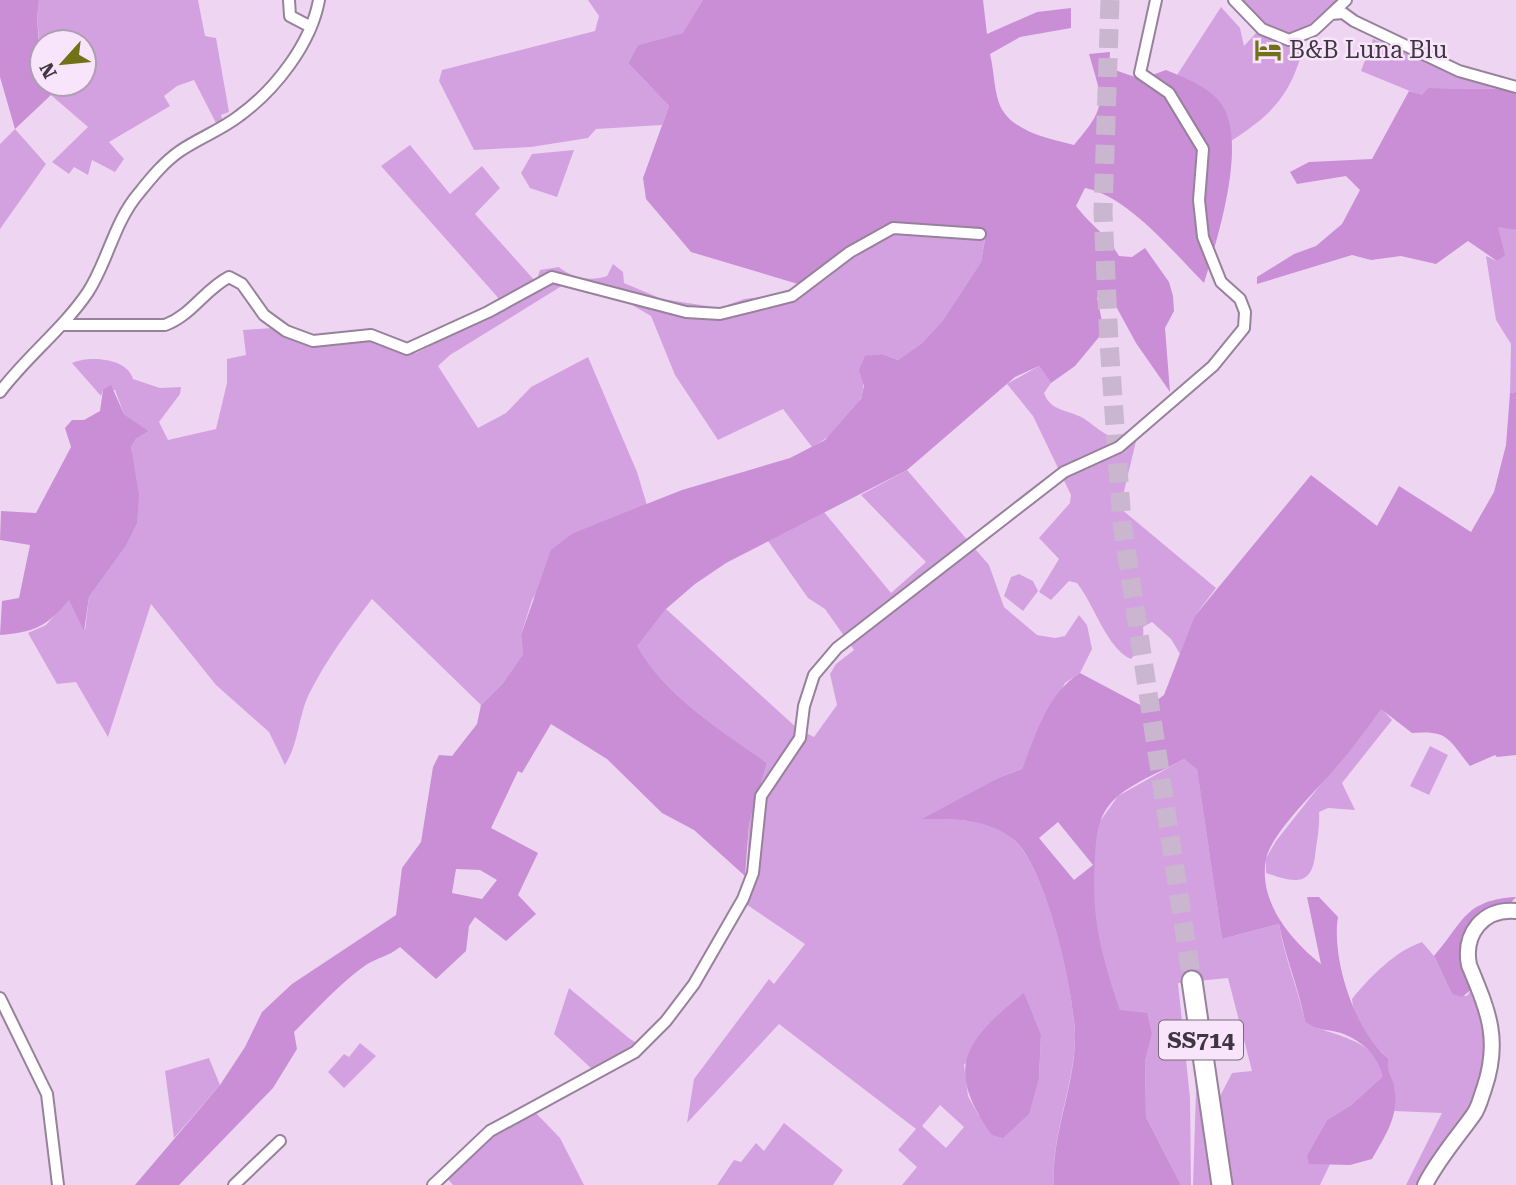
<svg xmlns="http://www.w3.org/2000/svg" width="1516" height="1185" viewBox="0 0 1516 1185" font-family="'Roboto Serif',serif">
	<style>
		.green { fill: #d4a1e0; fill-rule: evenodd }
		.forest { fill: #c98ed5; fill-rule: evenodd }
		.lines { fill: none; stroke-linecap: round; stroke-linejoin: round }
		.trunk-tunnel { stroke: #cbb6cf; stroke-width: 19; stroke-dasharray: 19 10; stroke-linecap: butt }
		.minor-casing { stroke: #97819b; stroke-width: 14 }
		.tertiary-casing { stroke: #97819b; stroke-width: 18 }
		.trunk-casing { stroke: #97819b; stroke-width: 23 }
		.minor { stroke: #fff; stroke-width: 10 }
		.tertiary { stroke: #fff; stroke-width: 14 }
		.trunk { stroke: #fff; stroke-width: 19 }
		.labels { text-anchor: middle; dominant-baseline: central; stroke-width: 5; stroke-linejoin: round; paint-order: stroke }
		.shield { fill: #f8e5fc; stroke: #766a79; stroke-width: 2 }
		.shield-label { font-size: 23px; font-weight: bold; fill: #3f3641 }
		.poi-label { font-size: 24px; fill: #3f3641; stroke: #f8e5fc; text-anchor: start }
	</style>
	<rect width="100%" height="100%" fill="#eed6f3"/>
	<!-- green -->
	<path class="green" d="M39,0h159l7,36 11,2 13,74 -8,3 2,7 -6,3 -23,-45 -17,6 -13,10 6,10 -61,36 15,17 -9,13 -23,-12 -4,15 -14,-8 -5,7 -17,-12 36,-35 -37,-32 -5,-11h38v-42h-42v27l-5,-51z
		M588,0h115l-19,33 -46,12 -10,18 41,43 -7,19 -66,4 -8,9 -57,9 -57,3 -35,-69 3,-11 153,-39 4,-15z
		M1238,0h104c-51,47 -54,46 -104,0z
		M1221,7l19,21 4,18 13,-14 29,13 18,-1c-12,50 -31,70 -73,97l-7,-33 -47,-33z
		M1373,39l85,37 45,13 -75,-1 -6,8 -61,-25z
		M15,129l31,35 -46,65v-85z
		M410,145l40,49 32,-28 18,22 -25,26 61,68 4,-12 19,-3c13,11 31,15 48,9l6,-12 10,8 1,11 38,16 58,9 24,-9 41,-5 23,-7 83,-64 84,6 11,4 -5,29 -38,58 -21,23 -24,17 -16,-6 -17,3c-7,16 0,17 -2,32 -2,24 -32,48 -51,58l-29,-38 -65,31 -43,-65 -24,-59 -36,-21 -50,-11 -115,71 -12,11 40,62 28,-15 25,-26 57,-30 49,115 10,33 -74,28 -41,67 -11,35 2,19 -20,29 -22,22 -109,-106c-23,30 -46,61 -63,95 -11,23 -10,49 -24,71l-16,-33 -53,-47 -65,-81 -43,133 -32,-55 -19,2 -29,-51 18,-8 23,-26 16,31 4,-33 37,-51 11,-22 -6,-77 5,-8 13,-8 -25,-17 -9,-24h-12l-2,6 -29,-33c17,-8 56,-5 61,16l27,9 21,-1 -1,7 -21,28 9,18 48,-11 11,-46v-24l19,-4 -3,-25 44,-3 25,9 58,-5 26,17 20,5 28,-14 9,-14 48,-24 -120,-135z
		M574,150l-17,47 -27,-9 -9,-15 11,-19z
		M1498,226l18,4v162l-6,1 1,-49 -15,-24 -10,-64 11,5z
		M1039,366l12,17 -7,10c7,20 27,16 42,27 22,16 21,19 51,17l-17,71 96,80 -22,29 -14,37 -9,-15 -19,-17 -9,5c2,12 -4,23 -12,32 -24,-10 -37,-55 -54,-76l-8,-2 -18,19 -12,-8 20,-33 -20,-21 31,-35 1,-8 -38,-79 -26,-32z
		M907,470l82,95 15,42 33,28 18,3 10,-2 14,-21 8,10 5,24 -12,24 -15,10 -43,86 -24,9 -74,41c30,0 68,-1 91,22 32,30 60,152 60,197 -1,50 -24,96 -21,147h-152l15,-18 -19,-17 18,-21 -137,-105 -92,99 7,-44 75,-100 5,5 31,-40 -65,-44 7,-33 2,-43 18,-61c-47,-33 -101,-67 -131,-117l30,-37 132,120 16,8 23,-32 -7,-31 6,-10 18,-14 -29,-41 -17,-11 -40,-57 56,-29 67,81 35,-31 -65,-67zM1024,994l17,40 -2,44 -60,38 -11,-20 -4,-31zM940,1105l24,22 -18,21 -24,-22z
		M1019,574l14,7 5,10 -15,20 -19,-15 7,-19z
		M1381,708l11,12 -50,63 13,27 -27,-2 -9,4c1,15 -2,28 -4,44 -4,33 -25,25 -49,17v-15l10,-17z
		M1430,746l18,9 -19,40 -19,-9z
		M1184,759l13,9 25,171 57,-15c5,33 19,64 26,98 28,16 72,14 77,55l-31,28 -24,15 -20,35 17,9 7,-2 -11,23h-89l-12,-87 13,-25 20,-2 -24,-93 -50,5 12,115 1,87h-10l-35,-68 -1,-56 7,-26 -32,-24 -20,-60 -8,-55 4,-69 22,-31z
		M1422,942l12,14 18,38 15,2 5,-7c37,83 -6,128 -49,196h-17l36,-72 -48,-2 1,-22 -9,-19 3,-11c-16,-13 -36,-39 -37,-60 18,-22 43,-48 70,-57z
		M569,988l61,51 7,4 -43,28 -40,-37z
		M360,1043l16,13 -32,32 -16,-16 16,-18 5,3z
		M1193,1051l21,134h-21l3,-94z
		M209,1058l11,27 -46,53 -9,-67z
		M533,1110l27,28 24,47h-131l-7,-8 46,-43z
		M784,1123l59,47 -10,15h-116l17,-25 7,2 15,-19 8,8z"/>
	<!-- forest -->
	<path class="forest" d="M0,0h39l-2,18 5,66h4l5,11 -36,34 -15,-52z
		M703,0h280l4,34 50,-22 34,-4v20l-51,9 -30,17c4,16 4,35 9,49 10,28 50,36 75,42 34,-40 29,-42 15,-91l21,-2 -1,16 32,11 25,-9c19,8 47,18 58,38 22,42 -7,132 -20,175 -30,-30 -76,-87 -119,-95l-9,18c16,21 30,27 43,50l13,1 13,-9 24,34 4,14 1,15 -9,17 5,64 -34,-49 -24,-44 -15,-2 7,34 -29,35 -24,17 -12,-17 -24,11 -108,93 -181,93 -31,21 -29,25 -29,37c28,50 84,84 130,117l-18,61 -4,52 -51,-46 -32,-17 -55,-54 -56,-35 -29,49 -4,-2 -27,57 47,25 -20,42 18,19 -30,27 -31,-24 -6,9 -3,25 -30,28 -36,-32c-11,9 -23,11 -34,18 -27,19 -49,44 -72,67l3,17 -24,39 -94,97h-44l85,-100 25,-38 17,-35 30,-28 104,-69 6,-47 19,-26 12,-75 6,-12 13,1 25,-32 4,-19 22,-22 20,-29 -2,-19 30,-85 22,-17 109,-43 108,-32 35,-18 36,-41 3,-13 -5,-16 6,-14 17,-2 16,6 24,-17 21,-23 38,-58 5,-28 -11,-5 -84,-6 -83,64 -117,-35 -45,-53 -3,-21 26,-72 -41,-43 10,-18 45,-12zM456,869l24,1 17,10 -15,19 -30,-6z
		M1428,88l75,1 13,5v136l-18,-3 7,28 -8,6 -29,-20 -32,23 -35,-8 -30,4 -19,-5 -95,29v-7l37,-23 22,-8 26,-22 18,-34 -14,-14 -49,8 -7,-12 19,-10 63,-3 37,-68 13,4z
		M111,385l13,29 25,17 -13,8 -5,8 8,48 -2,29 -11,22 -37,51 -5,34 -15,-31c-23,27 -34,32 -69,35l2,-34 17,-3 11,-53 -30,-5 1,-29 35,2 35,-66 -6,-19 7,-8h12l16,-9 3,-21z
		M1516,392v363l-19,2 -2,-2 -25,11c-22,-27 -21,-36 -58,-33l-31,-24c-14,19 -27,38 -43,56 -17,21 -67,68 -72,94 -8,43 25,81 55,105l-14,-67h12l19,20c-7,41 17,116 51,142 -4,14 5,18 6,32 3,27 -10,45 -23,68l-22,6 -41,-1 -2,-9 20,-35 24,-15 31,-28c-2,-21 -24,-40 -45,-45 -13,-3 -20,-2 -32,-10 -6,-34 -20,-65 -26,-98l-57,15 -25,-170 -13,-10c-21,12 -48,22 -66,37 -20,17 -22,38 -23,63 -4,60 6,95 25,151l27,3 5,22 -7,26 1,56 35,68h-127c-3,-51 21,-97 21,-148 0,-43 -29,-170 -61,-197 -26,-22 -61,-21 -92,-21l76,-41 24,-9c15,-36 24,-74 58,-96l66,35 18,-13 30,-78 117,-142 66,51 22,-40 72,46 23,-40 12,-47 4,-52zM1058,822l35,43 -19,15 -35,-42z
		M1516,897l-9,10 -30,12 -5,70 -10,8 -10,-3 -18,-38c30,-34 30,-56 82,-59z
		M1024,993l17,41 -2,44 -10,36 -26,24 -11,-3c-48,-67 -28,-94 32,-142z"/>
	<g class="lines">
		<!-- trunk-tunnel -->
		<path class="trunk-tunnel" d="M1110,0l-7,212 6,131 13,180 70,458"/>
		<defs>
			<path id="minor" d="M289,0l1,16 21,11
				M1234,0l28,29 27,11 25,-10 32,-30
				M1331,14l12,-1 11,8 105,50 57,16
				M64,325h101c27,-10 39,-35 64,-48l13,7 22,31 22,16 27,10 58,-6 36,14 81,-37 64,-35 134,35 34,2 72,-18 58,-44 43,-24 87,6
				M0,392c27,-36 63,-63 88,-100 20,-31 26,-70 51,-99 12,-15 25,-31 41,-42 19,-13 41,-21 59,-35 36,-26 72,-72 80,-116
				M0,998l47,96 11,91
				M234,1185l46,-44
				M433,1185l57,-54 145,-79 31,-31 28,-37 49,-85 10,-26 8,-77 39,-58 4,-32 10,-31 23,-27 227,-176 55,-25 94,-81 31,-38 1,-16 -5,-13 -19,-17 -18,-45 -4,-37 4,-51 -34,-56 -29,-20 16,-73"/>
			<path id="tertiary" d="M1425,1185c13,-26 32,-47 49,-71 5,-7 7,-17 10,-25 17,-50 4,-78 -15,-124 -6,-31 14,-57 47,-54"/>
			<path id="trunk" d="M1192,981l30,204"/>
		</defs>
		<!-- minor casing -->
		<use href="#minor" class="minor-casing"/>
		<!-- tertiary casing -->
		<use href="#tertiary" class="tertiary-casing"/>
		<!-- trunk casing -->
		<use href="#trunk" class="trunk-casing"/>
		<!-- minor -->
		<use href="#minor" class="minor"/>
		<!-- tertiary -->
		<use href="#tertiary" class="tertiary"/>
		<!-- trunk -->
		<use href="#trunk" class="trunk"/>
	</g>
	<!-- icons -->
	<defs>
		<symbol id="hotel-bare" viewBox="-9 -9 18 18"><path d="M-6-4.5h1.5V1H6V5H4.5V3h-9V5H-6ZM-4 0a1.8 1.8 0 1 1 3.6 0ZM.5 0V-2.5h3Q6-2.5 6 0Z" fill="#717217" stroke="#f8e5fc" stroke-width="2.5" paint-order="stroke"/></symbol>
	</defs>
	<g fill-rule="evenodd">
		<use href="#hotel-bare" x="1249" y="31" width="38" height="38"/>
	</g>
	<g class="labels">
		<!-- shield labels -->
		<rect class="shield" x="1159" y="1020.5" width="84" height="39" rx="5"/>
		<g class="shield-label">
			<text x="1201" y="1040">SS714</text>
		</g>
		<!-- poi labels -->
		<g class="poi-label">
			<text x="1289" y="50">B&amp;B Luna Blu</text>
		</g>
	</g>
	<!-- north arrow -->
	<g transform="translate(63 63) rotate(243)"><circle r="33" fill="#f8e5fc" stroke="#ae9fb1" stroke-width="2"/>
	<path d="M0-5L12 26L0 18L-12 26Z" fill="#717217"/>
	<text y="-10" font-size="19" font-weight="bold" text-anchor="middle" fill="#3f3641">N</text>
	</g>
</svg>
